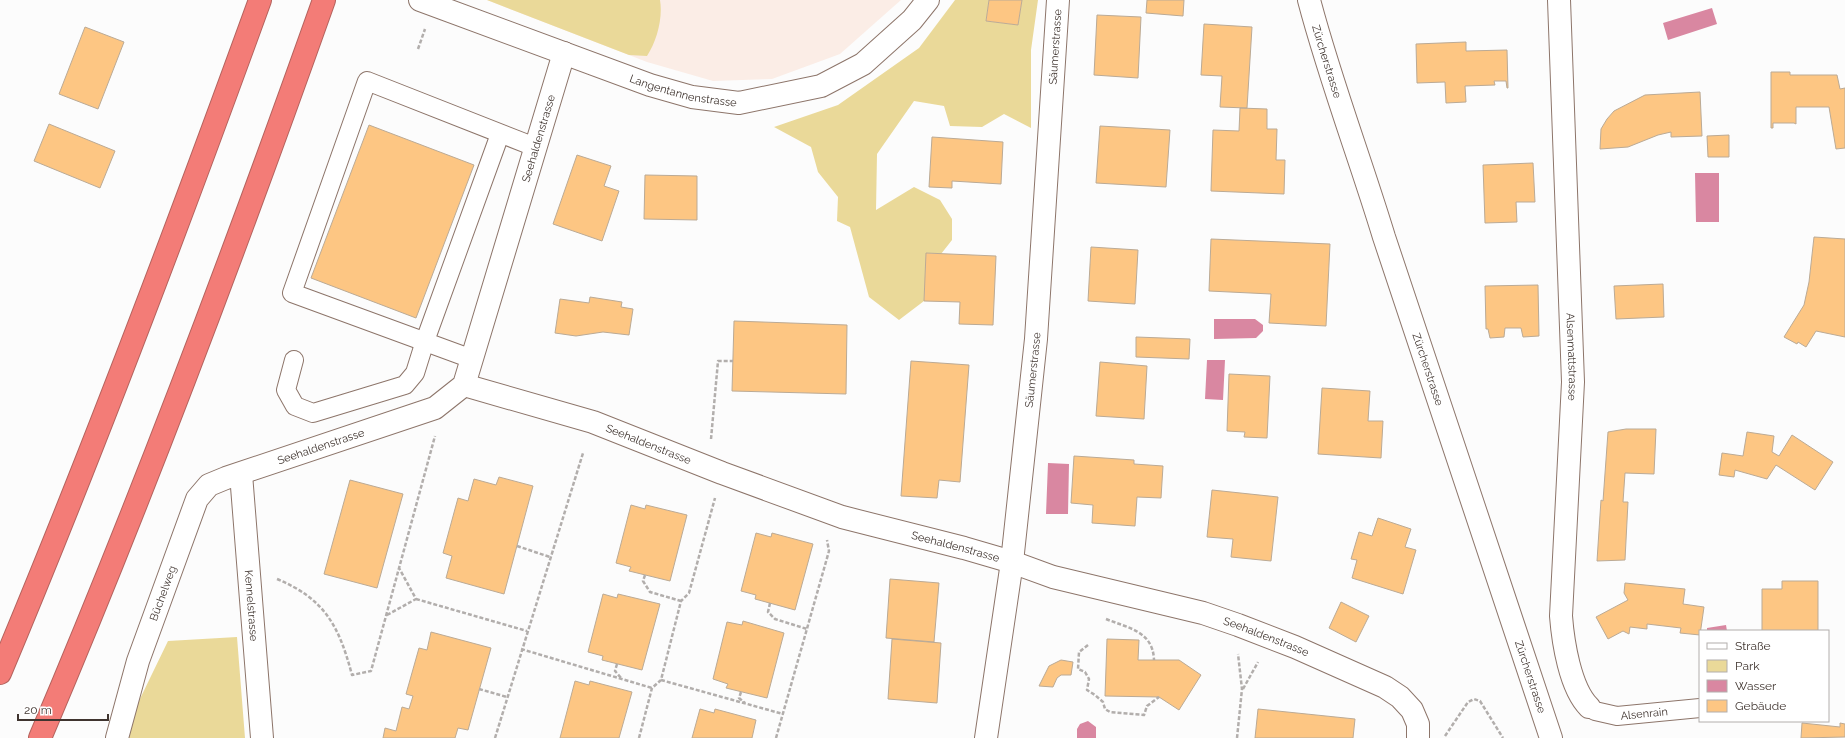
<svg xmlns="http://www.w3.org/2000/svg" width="1845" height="738" viewBox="0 0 1845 738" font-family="Raleway,sans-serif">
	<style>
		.built { fill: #fbede6 }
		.green { fill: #ead999 }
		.water { fill: #d987a1 }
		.building { fill: #fdc683; stroke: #bbaa95 }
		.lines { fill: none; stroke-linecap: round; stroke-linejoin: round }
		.service-casing { stroke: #8d756a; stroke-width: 20 }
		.minor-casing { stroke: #8d756a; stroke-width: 24 }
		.secondary-casing { stroke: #8d756a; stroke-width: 24 }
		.motorway-casing { stroke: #b4635e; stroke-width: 24 }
		.path { stroke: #b2aeac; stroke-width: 2.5; stroke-dasharray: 4 2; stroke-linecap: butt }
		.service { stroke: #fff; stroke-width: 18 }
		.minor { stroke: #fff; stroke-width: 22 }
		.secondary { stroke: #fff; stroke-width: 22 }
		.motorway { stroke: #f37c77; stroke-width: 22 }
		.labels { text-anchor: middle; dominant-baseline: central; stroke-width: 3; stroke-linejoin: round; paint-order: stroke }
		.street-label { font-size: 11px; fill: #3f342f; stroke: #fff }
	</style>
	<rect width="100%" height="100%" fill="#fcfcfc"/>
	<!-- built -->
	<path class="built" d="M487,0h414l-61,54 -68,25 -59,2 -66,-19z"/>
	<!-- green -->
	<path class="green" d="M487,0h173c3,18 -3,41 -13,56l-18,-1z
		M955,0h34l-3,21 32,4 4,-25h16l-7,50v78l-27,-14 -22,13 -32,-1 -6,-20 -30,-5 -37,53 -1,56 38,-23 26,13 12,19v21l-11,14 -14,-1 -3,48 -25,19 -30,-23 -19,-70 -13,-6 1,-24 -20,-25 -7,-25 -37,-20 64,-22 81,-57z
		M237,637l8,101h-124l47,-97z"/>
	<!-- water -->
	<path class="water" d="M1712,8l5,16 -49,16 -5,-17z
		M1695,173h24v49h-23z
		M1214,319h41l8,6v6l-7,7 -42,1z
		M1207,360h18l-2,40 -18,-1z
		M1048,463l21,1 -1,50h-22z
		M1726,625l1,6h-20v-3z
		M1088,721l8,6v11h-19v-9l3,-5z"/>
	<!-- building -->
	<path class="building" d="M989,0h33l-4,25 -32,-4z
		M1147,0h37l-1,16 -37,-3z
		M1097,15l44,2 -3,61 -44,-3z
		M1204,24l48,3 -5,81 -27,-1 2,-31 -21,-1z
		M85,27l39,15 -26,67 -39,-15z
		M1466,42v9l41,-1 1,38h-1l-1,-7h-12l1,4 -30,1 1,16 -20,1 -1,-21 -28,1 -1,-39z
		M1771,72h19v3h47l3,14 5,-1v60l-9,1 -7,-42h-33v17l-2,-1h-21v5h-2z
		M1700,92l2,44 -31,1v-5l-13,3 -30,12 -28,2 1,-20 6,-10 7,-8 31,-16z
		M1240,108l27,1v20h10l-1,31h9l-1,34 -73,-3 2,-61 26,1z
		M49,124l66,27 -15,37 -66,-27z
		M369,125l105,40 -58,153 -105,-40z
		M1100,126l70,4 -4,57 -70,-4z
		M1729,135v22h-21l-1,-21z
		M932,137l71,5 -2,42 -49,-3v7l-23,-1z
		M577,155l34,11 -7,20 15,5 -17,50 -49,-17z
		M1533,163l2,39h-19l1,20 -32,1 -2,-58z
		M645,175l52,1v44l-53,-1z
		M1814,237l31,2v98l-29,-6 -10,16 -8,-5 -1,2 -13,-7 20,-32 5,-23z
		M1211,239l119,5 -4,82 -57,-3 2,-29 -62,-3z
		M1091,247l47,3 -3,54 -47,-3z
		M926,253l70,3 -3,69 -34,-1 1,-22 -36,-1z
		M1663,284l1,33 -48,2 -2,-33z
		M1538,285l1,51 -16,1 -2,-9h-16l-1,9 -14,1 -2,-9h-2l-1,-43z
		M590,297l32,5 -1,5 12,2 -4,26 -26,-3 -27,4 -21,-3 5,-34 29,4z
		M734,321l113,4 -1,69 -114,-3z
		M1136,337l54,2 -1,20 -53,-2z
		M911,361l58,4 -9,117 -21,-2 -2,18 -36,-2z
		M1100,362l47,4 -3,53 -48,-3z
		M1229,374l41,2 -3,62 -23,-1 1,-5 -18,-1z
		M1322,388l48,3 -2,30h15l-2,37 -63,-4z
		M1626,429h30l-2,45 -29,-1 -2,29h5l-3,58 -28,1 4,-61 2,1 5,-69z
		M1747,432l27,4 -2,16 7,4 13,-21 41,27 -18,28 -39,-25 -9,14 -32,-9 -1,7 -15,-2 3,-22 21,3z
		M1074,456l60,4v4l29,2 -2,32 -24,-1 -2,29 -43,-3 1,-18 -22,-2z
		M499,477l34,9 -29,108 -58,-16 6,-22 -9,-3 15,-55 10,3 6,-22 22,6z
		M350,480l53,14 -26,94 -53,-14z
		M1212,490l66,7 -7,64 -40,-4 2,-18 -26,-2z
		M631,505l14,4 1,-4 41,10 -17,66 -41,-10 2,-4 -15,-4z
		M1378,518l33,11 -6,18 11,3 -13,44 -51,-16 5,-18 -6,-1 8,-27 13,4z
		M756,533l15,4 1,-4 41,11 -18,66 -40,-11 1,-4 -15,-4z
		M890,579l49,4 -5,59 -48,-4z
		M1782,581h36v50h-56v-42h20z
		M1625,583l60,6 -2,15 21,3 -4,28 -20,-2 1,-5 -34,-4v5l-17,-2 -1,7 -6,-3 -15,8 -12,-22 32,-17 -4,-7z
		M603,594l14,4 1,-4 42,10 -18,66 -40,-10 1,-4 -15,-4z
		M1341,602l28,14 -13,26 -27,-14z
		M743,621l41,12 -17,65 -41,-10 2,-4 -15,-5 14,-57 15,3z
		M431,632l60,16 -23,82 -10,-2 -3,10h-72l2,-10 11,3 6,-24 7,2 4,-13 -7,-2 13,-46 8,2z
		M892,639l49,4 -4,60 -49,-4z
		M1107,639l32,1 -1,20h41l22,15 -22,35 -20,-13 -54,-1z
		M1061,660l12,2 -2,13h-10l-4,3 -4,9 -14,-1 10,-20z
		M575,681l14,4 1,-4 42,11 -13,46h-59z
		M700,709l14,4 1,-4 41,11 -4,18h-60z
		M1258,709l97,10 -2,19h-98z
		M1802,723l38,4v-4l5,1v13l-44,1z"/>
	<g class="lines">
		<defs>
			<g id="service">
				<path d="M472,359l-180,-66 75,-212 168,66"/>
				<path d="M294,360l-8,30 9,16 18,7 92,-28 10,-12 10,-32 75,-207"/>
				<path id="s1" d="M1589,707l6,4 22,5 83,-8"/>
			</g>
			<g id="minor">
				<path id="s2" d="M420,0l230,85 42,12 47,6 82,-17 42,-22 49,-44 16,-20"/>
				<path id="s3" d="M1559,0l14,382 -12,234c2,26 9,72 28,91"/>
				<path id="s4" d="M464,385l129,37 129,51 120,44 122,31 48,14 41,15 150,36 35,12 57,22 90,40 15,10 12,13 6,14v14"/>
				<path id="s5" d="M241,474l21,264"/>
				<path id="s6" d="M117,738l21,-77 59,-162 12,-14 17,-7 209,-70 29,-23 100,-332"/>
				<path id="s7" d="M986,738l26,-176 24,-223 22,-339"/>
			</g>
			<g id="secondary">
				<path id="s8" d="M1309,0c21,80 51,158 75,237l167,501"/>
			</g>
			<path id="motorway" d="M0,673c93,-221 178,-447 260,-673
				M40,738c103,-242 196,-490 284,-738"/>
		</defs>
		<!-- service casing -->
		<use href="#service" class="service-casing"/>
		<!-- minor casing -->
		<use href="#minor" class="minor-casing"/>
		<!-- secondary casing -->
		<use href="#secondary" class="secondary-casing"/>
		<!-- motorway casing -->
		<use href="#motorway" class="motorway-casing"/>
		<!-- path -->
		<path class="path" d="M418,49l7,-20
			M711,439l7,-78h15
			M517,546l33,11
			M645,575l-2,6 7,11 31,9
			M277,579c48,20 62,47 75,96l19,-4 64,-235
			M416,599l111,32
			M770,603l-2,9 7,7 32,10
			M387,615l29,-16 -17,-31
			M1106,619c22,9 47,12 48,41
			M1088,645l-9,7 -1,17 7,3 4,7 -2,11 8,5 8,7 2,7 5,3 34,3 3,-9 12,-9
			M521,649l131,39
			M617,664l-2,7 7,8
			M661,680l122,34
			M479,689l28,8
			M1243,689l15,-27
			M741,692l-2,6 6,5
			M1445,736l23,-34 6,-3 6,2 23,37
			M495,738l88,-285
			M639,738l13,-50 9,-8 20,-79 8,-8 26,-95
			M776,738l53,-187 -2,-11
			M1237,738l5,-49 -4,-35"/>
		<!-- service -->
		<use href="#service" class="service"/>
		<!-- minor -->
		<use href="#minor" class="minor"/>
		<!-- secondary -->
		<use href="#secondary" class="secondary"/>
		<!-- motorway -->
		<use href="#motorway" class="motorway"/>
	</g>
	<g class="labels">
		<!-- street labels -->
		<g class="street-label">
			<text stroke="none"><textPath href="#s7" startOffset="695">Säumerstrasse</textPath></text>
			<text stroke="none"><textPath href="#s8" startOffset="64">Zürcherstrasse</textPath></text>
			<text stroke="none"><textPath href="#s2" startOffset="279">Langentannenstrasse</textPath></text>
			<text stroke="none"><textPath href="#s6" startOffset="804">Seehaldenstrasse</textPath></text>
			<text stroke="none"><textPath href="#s3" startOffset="357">Alsenmattstrasse</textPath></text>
			<text stroke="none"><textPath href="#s7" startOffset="371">Säumerstrasse</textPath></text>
			<text stroke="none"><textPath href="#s8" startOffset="388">Zürcherstrasse</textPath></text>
			<text stroke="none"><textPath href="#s4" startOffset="194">Seehaldenstrasse</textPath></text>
			<text stroke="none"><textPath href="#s6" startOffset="389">Seehaldenstrasse</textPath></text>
			<text stroke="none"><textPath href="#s4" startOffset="518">Seehaldenstrasse</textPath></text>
			<text stroke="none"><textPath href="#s6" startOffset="152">Büchelweg</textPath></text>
			<text stroke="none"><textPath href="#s5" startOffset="132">Kennelstrasse</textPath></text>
			<text stroke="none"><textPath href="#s4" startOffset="842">Seehaldenstrasse</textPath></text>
			<text stroke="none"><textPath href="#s8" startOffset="712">Zürcherstrasse</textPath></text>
			<text stroke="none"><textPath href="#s1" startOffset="57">Alsenrain</textPath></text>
		</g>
	</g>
	<!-- legend -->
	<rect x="1699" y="630" width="130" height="92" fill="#ffffff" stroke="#b2aeac"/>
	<rect x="1707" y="643" width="20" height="6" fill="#ffffff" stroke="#b2aeac"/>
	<text x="1735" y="650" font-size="12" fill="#3f342f">Straße</text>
	<rect x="1707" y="660" width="20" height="12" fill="#ead999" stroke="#b2aeac"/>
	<text x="1735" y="670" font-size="12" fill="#3f342f">Park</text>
	<rect x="1707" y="680" width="20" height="12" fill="#d987a1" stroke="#b2aeac"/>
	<text x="1735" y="690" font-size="12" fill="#3f342f">Wasser</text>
	<rect x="1707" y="700" width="20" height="12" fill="#fdc683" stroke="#b2aeac"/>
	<text x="1735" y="710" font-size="12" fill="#3f342f">Gebäude</text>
	<!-- scale -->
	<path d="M18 714v6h90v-6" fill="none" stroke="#3f342f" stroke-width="2"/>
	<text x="24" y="714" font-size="12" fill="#3f342f" stroke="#ffffff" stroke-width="3" paint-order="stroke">20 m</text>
</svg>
